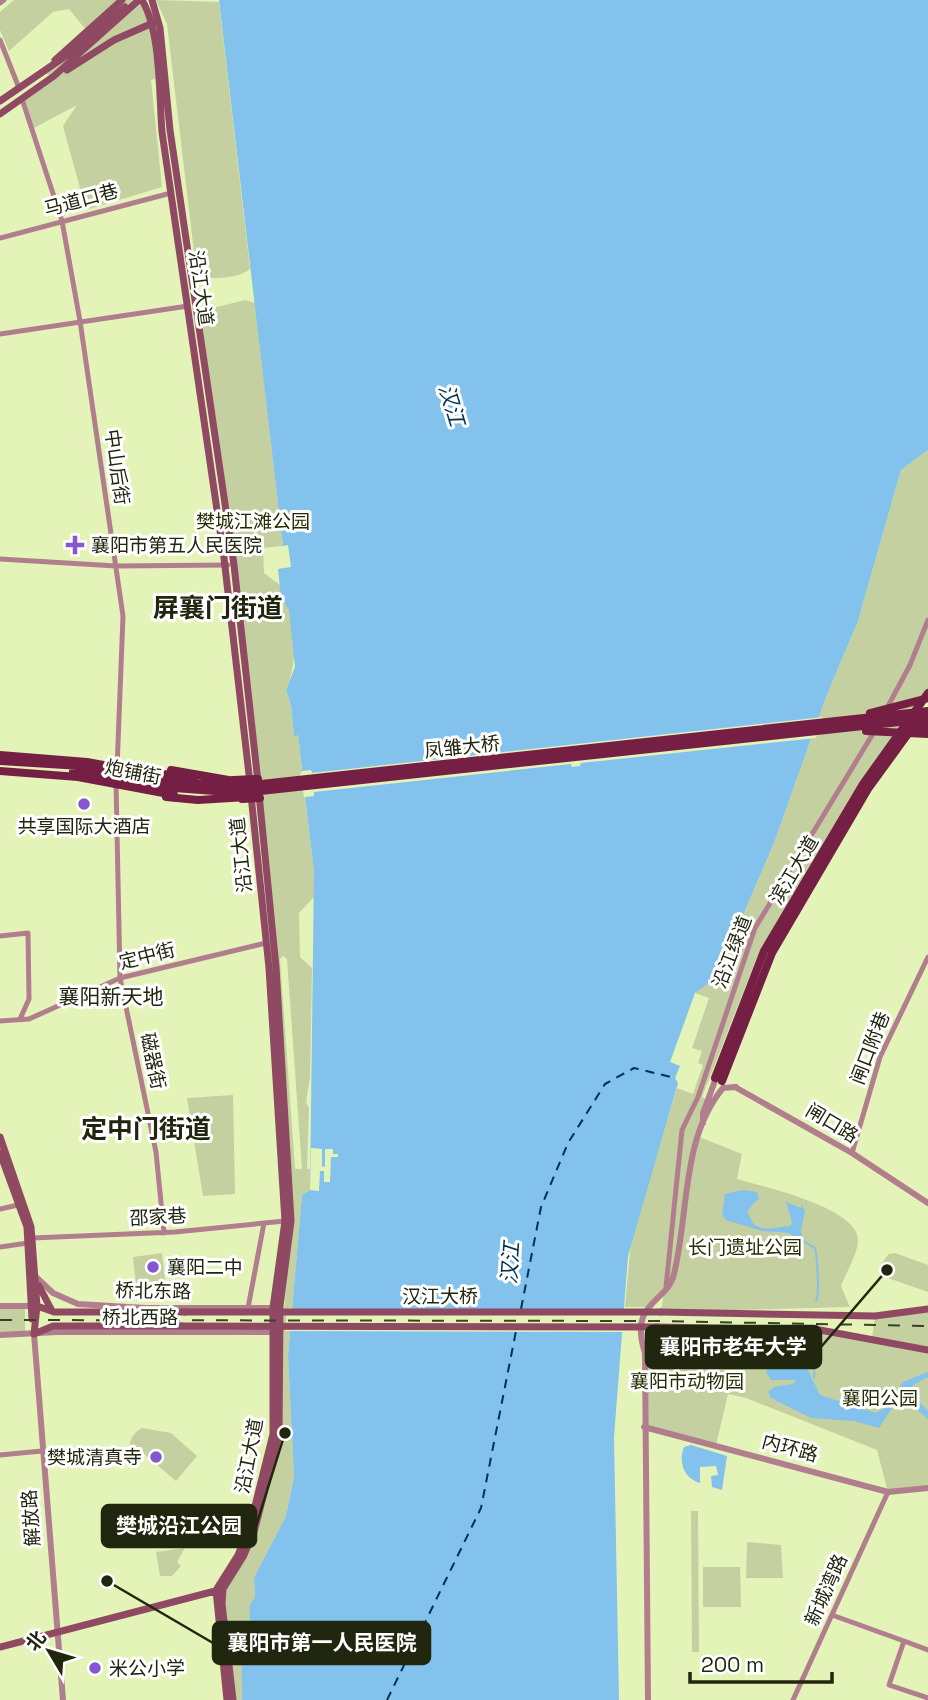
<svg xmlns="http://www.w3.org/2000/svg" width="928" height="1700" viewBox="0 0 928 1700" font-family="'Space Grotesk','Noto Sans SC',sans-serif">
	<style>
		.green { fill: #c4d0a0; fill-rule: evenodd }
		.water { fill: #83c2ec }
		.pier { fill: #e4f3b7 }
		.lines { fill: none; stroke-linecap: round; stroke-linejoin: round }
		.stream { stroke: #83c2ec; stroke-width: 2 }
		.ferry { stroke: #00324e; stroke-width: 2; stroke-dasharray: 9 7; stroke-linecap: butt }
		.minor { stroke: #b17e8e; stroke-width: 5 }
		.tertiary { stroke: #b17e8e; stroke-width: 6 }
		.secondary { stroke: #904962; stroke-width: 7 }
		.primary { stroke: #761f44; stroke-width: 8 }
		.rail { stroke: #3a4024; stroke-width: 2; stroke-dasharray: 12 12; stroke-linecap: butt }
		.secondary-bridge { stroke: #904962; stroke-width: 7 }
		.primary-bridge { stroke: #761f44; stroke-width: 8 }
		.poi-dot { fill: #8757d0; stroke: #fff; stroke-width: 2.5 }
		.labels { text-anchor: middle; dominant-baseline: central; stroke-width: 6; stroke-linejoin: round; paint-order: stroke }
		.street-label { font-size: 19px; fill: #21260f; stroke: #fff }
		.park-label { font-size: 19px; fill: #262e00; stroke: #fff }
		.poi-label { font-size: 19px; fill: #21260f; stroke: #fff; text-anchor: start }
		.water-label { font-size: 21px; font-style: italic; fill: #00324e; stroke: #fff }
		.neighbourhood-label { font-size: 21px; fill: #21260f; stroke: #fff }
		.district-label { font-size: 26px; font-weight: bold; fill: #21260f; stroke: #fff }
		.leader { fill: none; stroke: #21260f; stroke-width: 2.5 }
		.callout-dot { fill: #21260f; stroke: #fff; stroke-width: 2.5 }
		.callout { fill: #21260f; stroke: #21260f; stroke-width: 2.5 }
		.callout-label { font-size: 21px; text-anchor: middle; font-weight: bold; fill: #fff }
	</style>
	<rect width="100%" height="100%" fill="#e4f3b7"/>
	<!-- green -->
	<path class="green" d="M14,0h128l4,7 12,71 -7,2 11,107 -76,23 -23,-84 14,-21 -45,24 -10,-30 31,-23 -10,-3 44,-42 -18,-22 -16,3 -44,39 -9,-21v-18z
		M156,0l63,2 31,267c-11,10 -38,10 -53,8l-30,-253z
		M245,300l10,3 28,243 -20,2 1,25 16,12c1,12 7,16 9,26 8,26 7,55 -3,79l5,15 3,30h4l16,137v25l-15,16 1,44 12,11 -2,109 -4,25 3,6 -2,61h3v21l-8,5 -14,161 6,120 -8,40 -32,63 1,18 -13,48v55h-9l-10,-111 49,-121 19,-247 -25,-358 -65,-552zM283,956l4,3 15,210h-7l-15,-210z
		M928,450v240l-171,267 -55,140 5,3 -8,37 43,17 -5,25c28,8 121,29 121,61 0,13 -12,33 -17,46l9,21 -189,5 3,-21 -18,16h-21l6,-67 46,-152 16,6 10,-29 -5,-2 4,-12 -10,-3 17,-50 -14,-5 21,-15 58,-135 52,-146 32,-76 43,-151z
		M233,1095l2,99 -32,2 -16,-98z
		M162,1253l4,35 -29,6 -4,-37z
		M895,1253l33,12v27l-43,-15 -4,-13 8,-10z
		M0,1306h25v27l-25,2z
		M928,1308v180l-40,4 -11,-42 -131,-52 -18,-4 -12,51 -72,-18 1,-74 19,-8v-18l156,3 52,8 3,-22z
		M142,1428l29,5 26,23 -21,25 -33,-28 -12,8c-3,-14 -3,-25 11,-33z
		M691,1511h7l1,141h-7z
		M747,1542l34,3 2,33h-37z
		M185,1548l-8,14 4,4 -9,10h-12l-4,-24z
		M703,1567h37l1,40h-38z"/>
	<!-- water -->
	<path class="water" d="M219,0h709v450l-27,20 -43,151 -32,76 -52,146 -58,135 -21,15 -25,69 10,4 -5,12 3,5 -50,173 -14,181 5,263h-377c1,-18 -4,-63 7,-76l1,-19 5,-8 -1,-19 32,-62 8,-40 -6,-120 14,-161 8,-5 4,-318 -16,-137 -4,1 -3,-31 -5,-15 9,-23 -6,-57 -8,-13 -3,-28 13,-2 -3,-22 -5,1z
		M741,1190l16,2 2,6 -12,13 7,14 11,4 25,-3 2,-4 -6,-20 15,6v-4l4,7 -4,20 3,13 -14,-11 -28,-2 -36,-11 -4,-5 3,-21z
		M774,1358l23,3 10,7 13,27 56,18 7,-4 20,-27 25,-10v5l-16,9 -1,7 17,18v8l-28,-23 -21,32 -25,-7 -43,-3 -40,-20 -3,-6 6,-5 19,-3 3,-4h-25l-5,-8z
		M691,1445l36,11 -5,34 -10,-3 -1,-11 7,-1 -2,-9 -16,1v16c-16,-5 -22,-20 -16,-36z"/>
	<!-- pier -->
	<path class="pier" d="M823,717l-7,21 -235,25 -1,3 -8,1 -1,-3 -257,28v4l-10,1 -4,-23 2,-3 9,-1 1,3z
		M311,1148l11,1v18l3,-1v-17h8v5h5v3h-7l-1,25h-6v-11h-4l-1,20 -9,-1z
		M287,1309h342l-3,23 -341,-1z"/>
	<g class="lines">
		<!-- stream -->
		<path class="stream" d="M790,1233l25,15c2,9 5,46 1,53
			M814,1378l1,-18"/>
		<!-- ferry -->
		<path class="ferry" d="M521,1309l20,-102 27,-64 37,-59 29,-16 41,10
			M387,1700l94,-192 35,-177"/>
		<!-- minor -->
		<path class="minor" d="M0,3l4,-3
			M0,40l19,48
			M22,99l40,122 18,100 43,295 -6,153
			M0,238l171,-45
			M0,334l188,-28
			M0,559l116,7 112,-1
			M887,708l23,-43 18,-45
			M116,782l4,196 36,174 8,81
			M0,936l28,-3 1,66 -9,20
			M0,1021l29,-2 91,-41 146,-35
			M852,1153l28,-96 48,-100
			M0,1209l18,-4
			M32,1238l143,-6 110,-11
			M0,1247l28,-4
			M666,1287l16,-157 16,-33 57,-169 119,-196
			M248,1308l16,-85
			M0,1455l42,-4
			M832,1615l72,26 -15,44 39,13
			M904,1641l24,9
			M793,1700l95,-208"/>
		<!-- tertiary -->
		<path class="tertiary" d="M735,1087l117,66 76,50
			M703,1123v-10l13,-35
			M35,1276l18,17 25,11 67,4h130
			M0,1306h35
			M34,1334l29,366
			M0,1335l57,-3h221
			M644,1427l244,65 40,-4
			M648,1700l-3,-347c-17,-52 22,-49 29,-79 15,-60 7,-136 49,-186l13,-1"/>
		<!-- secondary -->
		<path class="secondary" d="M142,0c19,32 17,94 20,132l62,426 26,225
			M152,0l8,28 10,102 64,435 24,217
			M55,60l67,-60
			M67,70l47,-30 41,-18
			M0,101l76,-52 49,-42
			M0,114l54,-38 85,-76
			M0,1137l31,90 6,79 -3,28
			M0,1153l27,74 5,92
			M39,1286l12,23
			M37,1306l17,6h131
			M661,1312l214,4 53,-7
			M657,1327l163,3 108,20
			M34,1334l19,-8h129
			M0,1647l219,-57
			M227,1700l-11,-110 22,-35 12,-29 23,-92v-126l12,-87 -16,-253 -18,-173
			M233,1700l-11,-96 1,-15 20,-32 11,-25 25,-97 1,-129 11,-85 -15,-254 -17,-173"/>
		<!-- primary -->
		<path class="primary" d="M911,728l17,-2
			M0,755l87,7 55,10 53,5
			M0,771l78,6 96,18
			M233,780l25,-1
			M242,799l18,-1
			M715,1078l49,-127 99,-167 65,-91
			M722,1081l50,-128 96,-164 53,-73"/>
		<!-- rail -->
		<path class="rail" d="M0,1320l655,1 273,5"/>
		<!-- secondary-bridge -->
		<path class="secondary-bridge" d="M185,1312h476
			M182,1326l475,1"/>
		<!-- primary-bridge -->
		<path class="primary-bridge" d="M870,713l58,-15
			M866,731l62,3
			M0,761l81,5 80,15 81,5 686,-75
			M171,770l69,12
			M73,771l87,16 82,6 686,-74
			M166,797l32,3 49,-3"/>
	</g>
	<!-- markers -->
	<g class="poi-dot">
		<path d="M71.5 534.5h7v7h7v7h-7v7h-7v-7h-7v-7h7z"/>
		<circle cx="84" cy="804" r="7"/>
		<circle cx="153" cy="1267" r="7"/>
		<circle cx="156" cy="1457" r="7"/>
		<circle cx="95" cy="1668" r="7"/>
	</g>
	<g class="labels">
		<!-- street labels -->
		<g class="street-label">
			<text transform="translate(81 200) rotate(-15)">马道口巷</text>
			<text transform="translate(201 288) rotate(82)">沿江大道</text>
			<text transform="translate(117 467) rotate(82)">中山后街</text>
			<text transform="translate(462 747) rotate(-6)">凤雏大桥</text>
			<text transform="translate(133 772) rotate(11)">炮铺街</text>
			<text transform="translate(241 855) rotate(-96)">沿江大道</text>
			<text transform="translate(794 870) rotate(-59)">滨江大道</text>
			<text transform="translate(732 952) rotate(-69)">沿江绿道</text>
			<text transform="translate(147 956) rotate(-14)">定中街</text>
			<text transform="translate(870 1048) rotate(-69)">闸口附巷</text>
			<text transform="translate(153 1061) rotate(78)">磁器街</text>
			<text transform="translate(832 1123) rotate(31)">闸口路</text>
			<text transform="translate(158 1217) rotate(-3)">邵家巷</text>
			<text transform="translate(153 1291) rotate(1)">桥北东路</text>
			<text x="440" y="1296">汉江大桥</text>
			<text x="140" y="1317">桥北西路</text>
			<text transform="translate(790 1448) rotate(15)">内环路</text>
			<text transform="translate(249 1456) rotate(-79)">沿江大道</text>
			<text transform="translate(31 1518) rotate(-94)">解放路</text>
			<text transform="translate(826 1590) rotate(-66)">新城湾路</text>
		</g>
		<!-- park labels -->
		<g class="park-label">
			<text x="253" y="521">樊城江滩公园</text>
			<text x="745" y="1247">长门遗址公园</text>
			<text x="687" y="1381">襄阳市动物园</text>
			<text x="880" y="1398">襄阳公园</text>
		</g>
		<!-- poi labels -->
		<g class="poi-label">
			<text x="91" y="545">襄阳市第五人民医院</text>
			<text x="84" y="826" text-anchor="middle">共享国际大酒店</text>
			<text x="167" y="1267">襄阳二中</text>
			<text x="142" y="1457" text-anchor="end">樊城清真寺</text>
			<text x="109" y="1668">米公小学</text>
		</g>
		<!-- water labels -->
		<g class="water-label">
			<text transform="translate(452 405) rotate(73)">汉江</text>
			<text transform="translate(510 1263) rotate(-86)">汉江</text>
		</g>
		<!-- neighbourhood labels -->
		<g class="neighbourhood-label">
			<text x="111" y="996">襄阳新天地</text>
		</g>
		<!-- district labels -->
		<g class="district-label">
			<text x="218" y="608">屏襄门街道</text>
			<text x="146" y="1129">定中门街道</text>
		</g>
	</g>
	<!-- callouts -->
	<path class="leader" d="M887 1270L821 1347M285 1433L256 1526M107 1581L213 1643"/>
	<g class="callout-dot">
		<circle cx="887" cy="1270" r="7"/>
		<circle cx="285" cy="1433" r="7"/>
		<circle cx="107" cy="1581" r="7"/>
	</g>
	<g class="callout">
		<rect x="646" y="1326" width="175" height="42" rx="7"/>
		<rect x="102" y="1505" width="154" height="42" rx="7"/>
		<rect x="213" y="1622" width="217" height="42" rx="7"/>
	</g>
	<g class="callout-label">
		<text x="733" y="1354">襄阳市老年大学</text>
		<text x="179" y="1533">樊城沿江公园</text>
		<text x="322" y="1650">襄阳市第一人民医院</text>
	</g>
	<!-- north arrow -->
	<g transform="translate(49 1651) rotate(308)" stroke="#ffffff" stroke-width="5" paint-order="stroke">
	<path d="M0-5L12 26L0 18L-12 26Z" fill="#21260f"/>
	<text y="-10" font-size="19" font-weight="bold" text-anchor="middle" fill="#21260f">北</text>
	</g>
	<!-- scale -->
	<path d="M690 1672v10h142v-10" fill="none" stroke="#21260f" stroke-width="3.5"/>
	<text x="701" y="1672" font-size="21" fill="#21260f" stroke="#ffffff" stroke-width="5" paint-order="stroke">200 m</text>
</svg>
